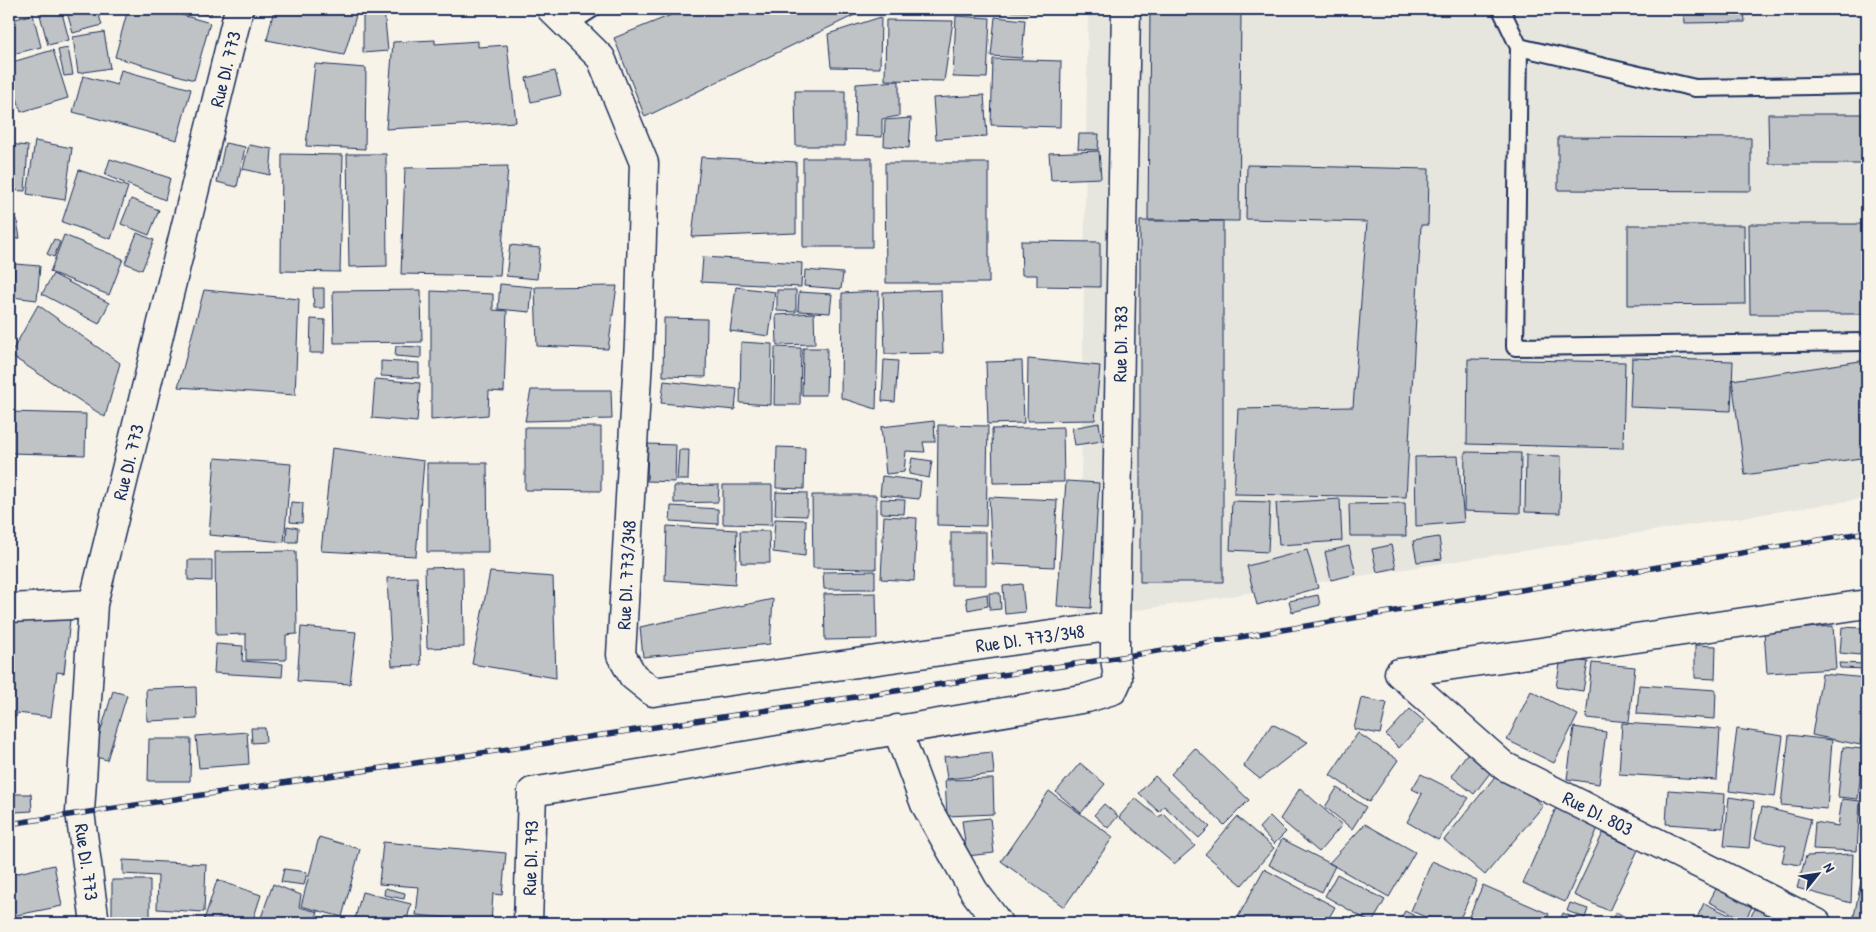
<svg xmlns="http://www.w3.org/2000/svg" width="1876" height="932" viewBox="0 0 1876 932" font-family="'Patrick Hand',sans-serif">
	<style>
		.built { fill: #e6e5de }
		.building { fill: #c0c3c5; stroke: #1b2f5e }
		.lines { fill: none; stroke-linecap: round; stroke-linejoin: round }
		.service-casing { stroke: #1b2f5e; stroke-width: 20 }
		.minor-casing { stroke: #1b2f5e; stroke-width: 31 }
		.service { stroke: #f7f3e8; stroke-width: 16 }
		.minor { stroke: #f7f3e8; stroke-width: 28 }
		.rail-casing { stroke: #1b2f5e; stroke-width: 5.5 }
		.rail { stroke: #f7f3e8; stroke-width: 4; stroke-dasharray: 11; stroke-linecap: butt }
		.labels { text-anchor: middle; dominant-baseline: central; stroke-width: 4; stroke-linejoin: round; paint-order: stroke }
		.street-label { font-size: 19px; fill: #1b2f5e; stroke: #f7f3e8 }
	</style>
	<rect width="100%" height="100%" fill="#f7f3e8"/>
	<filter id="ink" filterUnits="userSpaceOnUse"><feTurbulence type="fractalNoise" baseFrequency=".02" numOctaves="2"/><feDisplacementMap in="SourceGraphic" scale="10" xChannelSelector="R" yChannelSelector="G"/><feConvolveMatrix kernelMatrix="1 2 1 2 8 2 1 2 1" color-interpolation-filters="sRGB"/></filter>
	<g filter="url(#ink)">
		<!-- built -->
		<path class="built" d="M1088,9h779v489l-788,121z"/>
		<!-- building -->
		<path class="building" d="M49,9h12l8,31 -21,5 -9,-34z
			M66,9h31l5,16 -29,8z
			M128,9h33l49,14 -16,57 -79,-23z
			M165,9h47l-1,6z
			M274,9h84l-14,46 -77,-15z
			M686,9h181l-222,108 -31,-79z
			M982,9h47v3l-47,-1z
			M1047,9h52v5l-52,-3z
			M1150,9h91l-2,212 -91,-1z
			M1684,9h60l1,13 -60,1z
			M384,10l4,41 -25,2v-40z
			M33,14l8,33 -32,8v-34z
			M956,16l34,2 -3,60 -34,-1z
			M881,17l-1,51 -49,-1 -3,-33z
			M995,17l30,3 -3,38 -31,-2z
			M886,20l67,1 -9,60 -59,-1z
			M104,32l6,36 -32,5 -5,-36z
			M435,40v4l43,-3v6l29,-2 9,77 -130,7 7,-87z
			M68,48l5,27 -9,1 -6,-26z
			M53,50l15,48 -47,14 -12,-42v-7z
			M993,59l68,2 -1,66 -69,-2z
			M315,64l51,4 -1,81 -59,-3z
			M121,70l70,19 -14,51 -104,-28 10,-36 34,9z
			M555,71l6,24 -30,7 -5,-24z
			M899,81v35l-17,3v18l-27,-1 1,-52z
			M795,91h50v55h-49z
			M984,95l3,41 -51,3 -3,-41z
			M1768,114h99v50h-98z
			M911,118l-2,30 -25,-2 1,-26z
			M1079,134h20l-1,16 -20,-1z
			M1558,137l193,1v53l-193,-1z
			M35,141l37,7 -7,52 -38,-6z
			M225,143l20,4 -8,40 -20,-5z
			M9,144l19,2 -3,45 -16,-1z
			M249,145l23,4 -2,26 -27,-6z
			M1099,151l2,27 -50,2 -2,-27z
			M282,154l61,1 -3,117 -59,-1z
			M347,154h39l1,112 -38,1z
			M701,157l95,5v71l-104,4z
			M803,158h69v89h-69z
			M110,159l60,19 -5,22 -60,-25z
			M885,163h104v120h-103z
			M1247,165l182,4 -1,56h-7l-15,272 -172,-3 4,-85 115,-2 14,-185 -121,-3z
			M508,166l-8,110 -99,-2 4,-106z
			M79,170l49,17 -17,52 -49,-17z
			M131,199l28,11 -10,25 -28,-11z
			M14,204l6,34 -11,2v-35z
			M1140,221h83v361h-83z
			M1749,224h118v90h-117z
			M1628,225h116l1,79 -117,1z
			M137,233l17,7 -12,30 -17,-7z
			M64,235l59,24 -14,36 -59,-23z
			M54,239l6,3 -6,15 -7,-3z
			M1021,241l79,1v45l-63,-1v-11h-15z
			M510,245l30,3 -3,31 -31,-3z
			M703,257l99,6 -1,24 -100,-5z
			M15,264l25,2 -3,34 -25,-3z
			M805,270l38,3 -2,16 -37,-3z
			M53,274l56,29 -10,21 -57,-30z
			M500,284l32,3 -2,25 -32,-3z
			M617,286l-9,63 -71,-3 -2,-59z
			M736,287l39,5 -6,44 -39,-5z
			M313,288h11v20h-10z
			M204,290l95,9 -4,96 -117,-8z
			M421,290l1,52 -88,1 -1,-52z
			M777,290h19v22l-19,-1z
			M941,290l2,63 -58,1 -2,-62z
			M431,291l62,3v16l14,1 -3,81 -15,-1 -1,24 -57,5z
			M879,291l-3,118 -35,-11 1,-105z
			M799,292l33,2 -2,19 -32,-2z
			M38,305l82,58 -15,54 -95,-62z
			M814,313l1,31 -38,1 -1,-30z
			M664,318l43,1 -1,58 -43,-1z
			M311,319l14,1 -1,33h-14z
			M741,342l31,2 -1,61 -31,-2z
			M396,346l25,1v11l-26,-2z
			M775,347l26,1 -1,57h-26z
			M803,348h24l-1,47h-24z
			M1632,358l101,3 -2,50 -101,-4z
			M1028,359l72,7 -5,54 -68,1z
			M1468,359l157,3 -2,86 -156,-4z
			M884,360l14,1 -3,41 -13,-1z
			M1867,360v97l-122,18 -13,-95z
			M9,361l3,48 -3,-1z
			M381,361l38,2v15l-38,-2z
			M1022,361l2,62 -36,1 -2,-62z
			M375,379l45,4 -3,39 -45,-4z
			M664,381l73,8 -2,21 -74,-7z
			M531,390h80l1,29 -87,2z
			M9,412l77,2 -1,41 -76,-2z
			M934,421l1,21h-12l2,10 -19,-1 -2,21 -18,2 -5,-47z
			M1099,423l3,18 -27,4 -3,-17z
			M938,425l50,1 -2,100 -49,-1z
			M525,427h76v64l-76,-1z
			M1063,427l1,55 -71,1 -1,-54z
			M648,444l28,1 -1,37 -28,-1z
			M777,447l28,1 -1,41 -28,-1z
			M332,448l92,13 -8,95 -95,-5z
			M679,450h10l-1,30h-11z
			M1465,452l56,1 -1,60 -56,-2z
			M1526,455l35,1 -1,57 -35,-1z
			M1458,456l6,66 -48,4 -1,-69z
			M215,458l76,6 -7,78 -75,-7z
			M912,458l20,3 -3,17 -20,-4z
			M427,463h60l1,89h-61z
			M882,476l39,5 -2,18 -39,-4z
			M1066,481l33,2 -8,125 -34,-2z
			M719,485l-1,17 -44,1v-17z
			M723,485h49v40l-49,-1z
			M776,492l31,1v23l-32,-1z
			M812,495h64v74l-63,-1z
			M989,497l68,3 -3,67 -62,-3z
			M881,499l24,1 -1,14 -23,-1z
			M1340,499l2,42 -63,4 -3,-42z
			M1232,501l38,1 -2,50 -38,-2z
			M291,502l12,1 -1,20 -12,-1z
			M1405,503l1,33h-56l-1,-32z
			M671,506l47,3v15l-48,-3z
			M884,516l33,2 -3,63 -33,-2z
			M775,519l31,1 -1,36 -32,-4z
			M287,526l11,2 -1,14h-11z
			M667,526l70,4 -2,55 -70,-5z
			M740,531h29l1,32h-29z
			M951,532h35v53h-35z
			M1439,537l3,22 -25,3 -4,-21z
			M1391,545l5,23 -19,4 -5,-23z
			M1349,546l7,28 -25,6 -6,-28z
			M1307,550l11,38 -61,17 -10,-39z
			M296,551l1,83 -11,1v25h-40v-26l-30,1 -1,-83z
			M188,560h24v21l-24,-1z
			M463,567l1,80 -37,1 -2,-80z
			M875,571v18h-51l-1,-17z
			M490,572l63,5 3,101 -84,-14z
			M417,577l4,88 -29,1 -5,-88z
			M1022,584l3,28 -20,2 -2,-28z
			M876,593l1,46 -52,1 -1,-46z
			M989,593h11l1,16 -11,1z
			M987,594l1,12 -20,4 -2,-12z
			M1318,595l2,10 -28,7 -3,-11z
			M773,599l-3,45 -127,13 -3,-30z
			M9,612l61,8 -6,53 -7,-1 -6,45 -34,-4 -1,4 -7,-1z
			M1833,626l3,43 -69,4 -3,-42z
			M301,627l55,5 -6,52 -53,-3z
			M1842,627l21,1 -3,27 -20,-2z
			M216,644l27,2 -1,15 41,3 -1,13 -68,-4z
			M1695,645l21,1 -1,33 -20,-1z
			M1561,658l27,4 -5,29 -27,-4z
			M1592,663l43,4 -6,55 -43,-4z
			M1839,663l28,1v5l-27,-1z
			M1822,674l45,4v12l-7,55 -48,-10z
			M1639,685l77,5 -1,29 -78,-5z
			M196,687l1,32 -50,2 -1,-32z
			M113,691l14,4 -20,65 -14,-4z
			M1531,691l47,24 -24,48 -47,-23z
			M1361,698l26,5 -7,31 -26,-5z
			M1410,709l14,12 -25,27 -13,-13z
			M1622,723l98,6 -3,51 -98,-6z
			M1272,724l36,18 -48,37 -16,-13z
			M1574,727l32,5 -7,52 -32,-5z
			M251,728h14l1,14 -14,1z
			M1737,729l46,7 -8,61 -46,-6z
			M247,732l2,32 -50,4 -3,-32z
			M1358,733l40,27 -29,42 -39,-27z
			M1789,735l43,5 -5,69 -46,-4z
			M149,739h42l-1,42h-42z
			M1843,747l20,2 -5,50 -20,-2z
			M1195,748l54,52 -25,25 -53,-51z
			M1469,751l24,18 -19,25 -23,-18z
			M992,752l2,22 -47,5 -3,-22z
			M1080,763l25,21 -24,29 -25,-21z
			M1501,769l42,37 -58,69 -41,-35z
			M1421,774l48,24 -31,42 -31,-18 15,-28 -10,-5z
			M1155,776l55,51 -11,11 -35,-32 -5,6 -20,-19z
			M993,779l1,35 -47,2 -2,-36z
			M1300,788l42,37 -23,27 -39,-33z
			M1337,788l29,19 -14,22 -27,-22z
			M1668,790l57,4 -2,34 -57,-4z
			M1049,791l64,46 -49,70 -63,-46z
			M14,794h17l1,17 -17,1z
			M1729,797l25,4 -5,47 -25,-2z
			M1865,797h2v36h-2z
			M1135,798l23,19 6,-3 31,32 -21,18 -55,-47z
			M1842,799l18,2 -3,50 -44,-2 2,-27 23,4z
			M1104,804l14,12 -10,12 -14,-13z
			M1762,807l49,12 -11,46 -18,-3 4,-16 -31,-7z
			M1556,808l42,20 -33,74 -42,-19z
			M1270,816l16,16 -12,12 -15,-16z
			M1237,817l37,31 -32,37 -37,-31z
			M990,818l4,35 -27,3 -5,-35z
			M1365,824l50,28 -26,45 -60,-34z
			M1603,833l35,17 -29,61 -35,-16z
			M319,837l41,12 -18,68 -41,-11z
			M1863,838h4v38l-6,-1z
			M1282,839l53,27 -13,26 -53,-27z
			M383,842l123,11 -4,42 -9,-1 -2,28 -75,-7 3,-28 -40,-3z
			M1853,854l-2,49 -54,-15 9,-32z
			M123,860l83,4 -2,48 -47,-3 1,-33 -35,-2z
			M1432,861l45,20 -19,42h-18l-29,-12z
			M54,865l8,41 -50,10 -3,-14v-27z
			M284,869l23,3 -3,13 -23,-3z
			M1264,869l71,38 -9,16h-75l-13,-6z
			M1337,874l48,26 -13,23 -47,-27z
			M1862,877l5,1v45l-14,-2z
			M112,880h38v43h-38z
			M217,880l44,15 -9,28h-49z
			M273,884l28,11 -2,12 19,5 -4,11h-55z
			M1483,885l66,29 -4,9h-79z
			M1717,887l36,18 -8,15 -36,-18z
			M385,888l20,5 -1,6 -20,-4z
			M362,892l49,12 -5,19h-52z
			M1570,903l18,6 -3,9 -18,-7z
			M1704,903l38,18 -1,2 -46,-1z
			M1757,906l27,17h-38z
			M1405,911l20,10 -1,2h-26z
			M1616,912l21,11h-27z
			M1563,913l24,10h-28z"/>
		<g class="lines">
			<defs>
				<path id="service" d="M1501,9l18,38 176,41 172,-3
					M567,25l25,-16
					M1519,47l-4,300 352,-5"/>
				<path id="minor" d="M551,9l50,49 43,105 -5,178 -18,314 12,21 20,16 462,-66
					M9,608l84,-4
					M1399,673l105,93 313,157
					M1399,673l468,-69
					M897,729l28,75 49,87 24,32
					M95,923l-15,-111 13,-208 146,-595
					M528,923l4,-131 555,-94 26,-8 5,-11 -3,-21v-32l11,-617"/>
			</defs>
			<!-- service casing -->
			<use href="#service" class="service-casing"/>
			<!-- minor casing -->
			<use href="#minor" class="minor-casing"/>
			<!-- service -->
			<use href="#service" class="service"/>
			<!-- minor -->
			<use href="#minor" class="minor"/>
			<defs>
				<path id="rail" d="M9,824l1106,-166 752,-126"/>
			</defs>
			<!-- rail casing -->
			<use href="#rail" class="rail-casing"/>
			<!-- rail -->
			<use href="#rail" class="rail"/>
		</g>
	</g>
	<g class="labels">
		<!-- street labels -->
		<g class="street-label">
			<text transform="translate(225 69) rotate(-76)">Rue DI. 773</text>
			<text transform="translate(1120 344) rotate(-89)">Rue DI. 783</text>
			<text transform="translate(128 462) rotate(-76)">Rue DI. 773</text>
			<text transform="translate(626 575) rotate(-87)">Rue DI. 773/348</text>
			<text transform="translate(1030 638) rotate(-8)">Rue DI. 773/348</text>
			<text transform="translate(1598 813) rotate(27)">Rue DI. 803</text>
			<text transform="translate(530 858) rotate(-88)">Rue DI. 793</text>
			<text transform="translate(87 862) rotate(82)">Rue DI. 773</text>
		</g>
	</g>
	<!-- margin -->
	<rect width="1876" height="932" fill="none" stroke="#f7f3e8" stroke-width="30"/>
	<rect x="15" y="15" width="1846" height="902" fill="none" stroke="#1b2f5e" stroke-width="2" filter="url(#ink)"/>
	<!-- north arrow -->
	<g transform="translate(1818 874) rotate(60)" stroke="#f7f3e8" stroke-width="4" paint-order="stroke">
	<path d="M0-4L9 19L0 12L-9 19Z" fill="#1b2f5e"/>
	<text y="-8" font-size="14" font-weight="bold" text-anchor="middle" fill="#1b2f5e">N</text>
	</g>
</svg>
